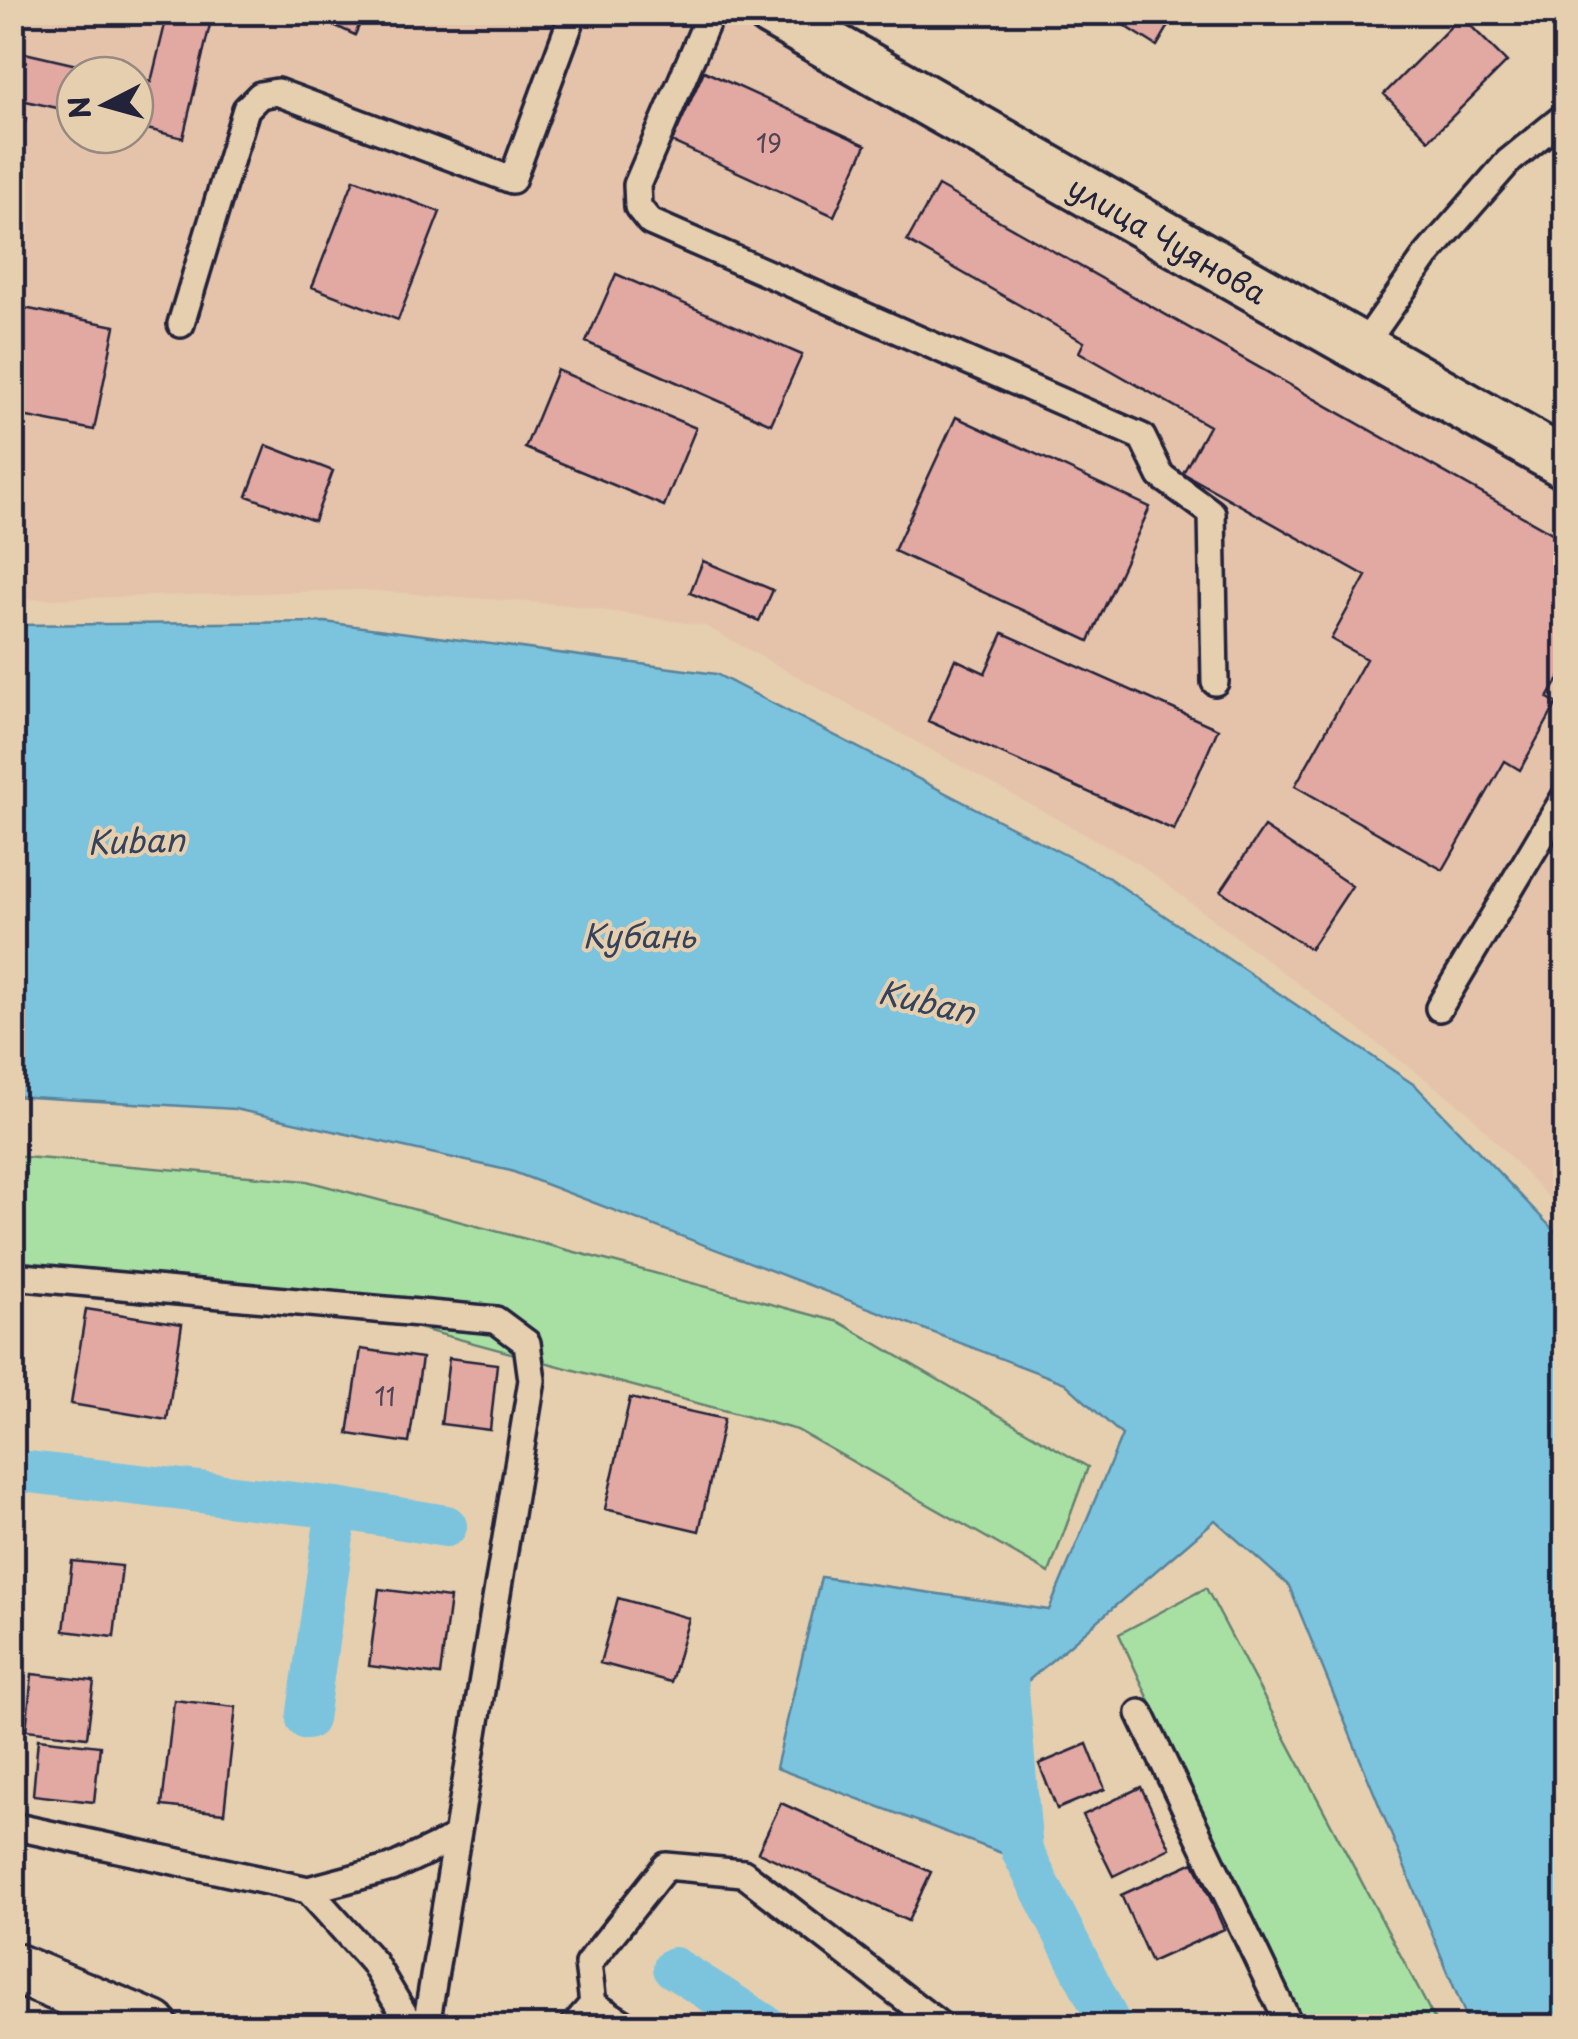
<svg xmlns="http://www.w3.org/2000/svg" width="1578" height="2039" viewBox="0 0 1578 2039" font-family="'Playpen Sans',sans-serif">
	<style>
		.built { fill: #e5c3ab; fill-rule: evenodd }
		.green { fill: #a8e0a4; stroke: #658170; stroke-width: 2.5 }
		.water { fill: #7cc4dd; stroke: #58839c; stroke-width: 2.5 }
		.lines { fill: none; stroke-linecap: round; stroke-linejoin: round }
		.canal { stroke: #7cc4dd; stroke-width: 42 }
		.building { fill: #e2a8a2; stroke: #22223b; stroke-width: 2.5 }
		.lane-casing { stroke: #22223b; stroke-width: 32 }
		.street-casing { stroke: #22223b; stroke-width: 55 }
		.lane { stroke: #e6cfaf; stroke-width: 25 }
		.street { stroke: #e6cfaf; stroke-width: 48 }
		.labels { text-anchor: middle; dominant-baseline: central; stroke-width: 8; stroke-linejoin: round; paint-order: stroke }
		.number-label { font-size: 25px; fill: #524455 }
		.street-label { font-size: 30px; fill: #22223b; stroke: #e6cfaf }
		.water-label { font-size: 32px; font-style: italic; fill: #34425b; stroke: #e6cfaf }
	</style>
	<rect width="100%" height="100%" fill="#e6cfaf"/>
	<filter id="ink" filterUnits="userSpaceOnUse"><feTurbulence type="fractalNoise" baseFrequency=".01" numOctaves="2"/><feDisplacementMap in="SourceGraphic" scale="20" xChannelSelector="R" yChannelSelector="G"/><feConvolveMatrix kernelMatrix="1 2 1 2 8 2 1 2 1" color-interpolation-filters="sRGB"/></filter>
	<g filter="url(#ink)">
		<!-- built -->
		<path class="built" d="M12,13h714l839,478v724l-99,-105 -327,-246 -434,-238 -136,-21 -207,-15 -349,10zM75,75h60v60h-60z"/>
		<!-- green -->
		<path class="green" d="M13,1156l294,25 532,141 249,145 -39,106 -252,-143 -446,-120 -338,-44z
			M1206,1588l232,438h-139l-180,-392z"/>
		<!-- water -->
		<path class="water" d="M325,622l391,52 390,202 310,210 149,156v784h-95l-181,-440 -74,-66 -186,160 -20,13 13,158 6,12 -252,-95 45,-191 228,33 73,-175 -57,-52 -554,-212 -276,-62 -222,-13v-471z"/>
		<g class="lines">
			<!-- canal -->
			<path class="canal" d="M12,1470l325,38 109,18
				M1016,1643l-11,12 17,196 89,175
				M307,1719l30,-211
				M674,1968l92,58"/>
		</g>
		<!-- building -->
		<path class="building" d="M168,12h45l-30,126 -48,-12v-48l16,4z
			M306,12h59l-10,23z
			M1103,12h74l-20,34z
			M1461,16l46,46 -78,78 -45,-46z
			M12,50l108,25h-45v37l-63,-14z
			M704,71l162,74 -32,71 -162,-74z
			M12,115l14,3 -14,65z
			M354,179l86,33 -42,108 -86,-33z
			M938,186l628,355v126l-18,31 9,5 -37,67 -15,-9 -62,109 -148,-84 71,-127 -35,-20 35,-63 -183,-103 26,-47 -130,-74 5,-10 -177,-101z
			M616,274l186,81 -31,69 -185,-82z
			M24,308l91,18 -21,104 -82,-16v-49z
			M557,370l139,58 -32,78 -139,-58z
			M956,417l194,90 -61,134 -195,-90z
			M266,445l67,26 -19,50 -67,-25z
			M703,561l70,29 -14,31 -69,-28z
			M1003,633l215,96 -44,101 -246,-109 27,-62 30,14z
			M1264,827l88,59 -42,63 -89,-58z
			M86,1309l96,15 -15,96 -96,-16z
			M361,1349l61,9 -13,85 -61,-9z
			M449,1358l48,6 -7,66 -49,-6z
			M630,1398l94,21 -25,112 -94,-22z
			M72,1561l50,5 -8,71 -50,-6z
			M379,1589l71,9 -10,77 -71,-9z
			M618,1598l71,20 -18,64 -71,-19z
			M32,1674l62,7 -7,56 -61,-7z
			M174,1700l62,7 -12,106 -62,-7z
			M38,1739l62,7 -6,56 -61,-7z
			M1087,1744l18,45 -48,20 -18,-45z
			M1141,1787l29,61 -57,28 -30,-61z
			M781,1803l150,69 -23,49 -150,-69z
			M1194,1862l30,67 -73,33 -30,-67z"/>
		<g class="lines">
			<defs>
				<path id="lane" d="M711,12l-74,173 1,22 12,15 492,215 19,39 51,37 3,169
					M181,324l65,-215 14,-14 17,-3 235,88 62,-168
					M1361,349l65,-93 82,-94 58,-47
					M1439,1008l127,-213
					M12,1276l484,44 31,23 5,37 -106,646
					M1140,1713l150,313
					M12,1826l296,64 65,72 38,64
					M308,1890l83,-22 66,-31
					M593,2004l35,22
					M574,2026l19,-22 -5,-40 78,-98 77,7 198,153"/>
				<path id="street" d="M771,12l795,452
					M12,1967l141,59"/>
			</defs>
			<!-- lane casing -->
			<use href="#lane" class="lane-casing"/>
			<!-- street casing -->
			<use href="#street" class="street-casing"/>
			<!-- lane -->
			<use href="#lane" class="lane"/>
			<!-- street -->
			<use href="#street" class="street"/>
		</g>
	</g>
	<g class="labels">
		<!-- number labels -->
		<g class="number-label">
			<text x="769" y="143">19</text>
			<text x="385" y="1396">11</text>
		</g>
		<!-- street labels -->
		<g class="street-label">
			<text transform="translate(1168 239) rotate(30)">улица Чуянова</text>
		</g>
		<!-- water labels -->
		<g class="water-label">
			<text transform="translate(136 840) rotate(-2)">Kuban</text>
			<text x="639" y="935">Кубань</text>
			<text transform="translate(927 1001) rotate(13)">Kuban</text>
		</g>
	</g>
	<!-- margin -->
	<rect width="1578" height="2039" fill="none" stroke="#e6cfaf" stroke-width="50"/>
	<rect x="25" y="25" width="1528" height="1989" fill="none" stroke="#22223b" stroke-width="4" filter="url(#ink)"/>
	<!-- north arrow -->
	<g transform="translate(105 105) rotate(264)"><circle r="48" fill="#e6cfaf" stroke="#988a81" stroke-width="2.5"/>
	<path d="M0-8L18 38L0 25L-18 38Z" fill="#22223b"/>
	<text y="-15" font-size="28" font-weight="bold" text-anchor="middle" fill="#22223b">N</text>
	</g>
</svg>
